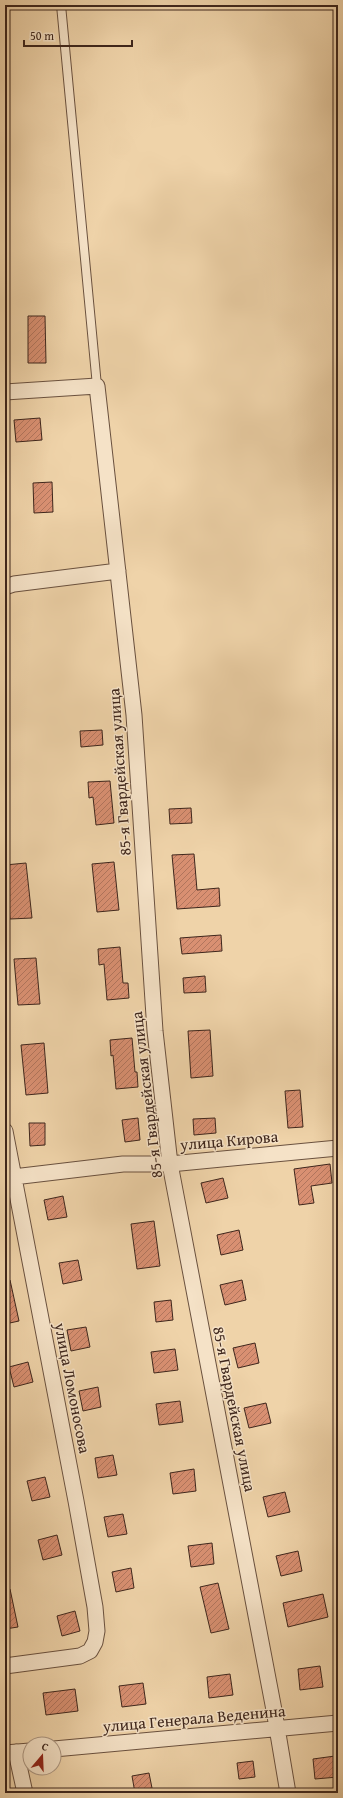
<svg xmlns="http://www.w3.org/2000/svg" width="343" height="1798" viewBox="0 0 343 1798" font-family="'Gentium Book Plus',serif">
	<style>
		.building { fill: url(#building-hatch); stroke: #3e261c }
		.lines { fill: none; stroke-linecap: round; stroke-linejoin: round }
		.service-casing { stroke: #6a513f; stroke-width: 10 }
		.minor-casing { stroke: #6a513f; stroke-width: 17 }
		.service { stroke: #f5e2c7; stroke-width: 8 }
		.minor { stroke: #f5e2c7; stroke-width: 15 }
		.labels { text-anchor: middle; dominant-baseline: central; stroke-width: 3; stroke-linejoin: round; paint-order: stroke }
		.street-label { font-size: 16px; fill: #3e261c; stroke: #f5e2c7 }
	</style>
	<defs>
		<pattern id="building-hatch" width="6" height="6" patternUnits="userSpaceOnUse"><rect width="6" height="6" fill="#d99072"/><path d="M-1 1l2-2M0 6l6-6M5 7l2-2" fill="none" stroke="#b1755d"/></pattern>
	</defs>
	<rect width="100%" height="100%" fill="#efd3a9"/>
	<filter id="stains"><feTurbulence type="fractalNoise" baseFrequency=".005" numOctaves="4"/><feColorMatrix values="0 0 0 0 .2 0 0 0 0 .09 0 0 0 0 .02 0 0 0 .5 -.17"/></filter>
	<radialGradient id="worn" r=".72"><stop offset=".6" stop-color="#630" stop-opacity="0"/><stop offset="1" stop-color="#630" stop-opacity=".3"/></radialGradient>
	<!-- building -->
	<path class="building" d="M28,316h17l1,47h-18z
		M40,418l2,22 -26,2 -2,-22z
		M52,482l1,30 -19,1 -1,-30z
		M102,730l1,15 -22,2 -1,-16z
		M110,781l4,42 -18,2 -3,-28 -4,1 -1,-16z
		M191,808l1,15 -22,1 -1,-15z
		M194,854l3,36 22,-2 1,18 -43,3 -5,-54z
		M114,862l5,48 -22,2 -5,-48z
		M26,863l6,55 -22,1 -5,-54z
		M221,935l1,16 -40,3 -2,-16z
		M120,947l3,36h5l1,15 -22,2 -3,-36 -5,1 -1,-16z
		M36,958l4,46 -22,1 -4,-46z
		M205,976l1,16 -22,1 -1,-15z
		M210,1030l3,46 -22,2 -3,-47z
		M132,1038l3,34h2l1,15 -22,2 -3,-34 -2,1 -1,-16z
		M44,1043l4,50 -22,2 -5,-50z
		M300,1090l3,37 -15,1 -3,-37z
		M138,1118l2,22 -15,2 -3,-22z
		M215,1118l1,15 -22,2 -1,-16z
		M29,1123h16v22l-15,1z
		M330,1164l2,19 -21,3 3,17 -15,2 -5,-36z
		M223,1178l5,20 -22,5 -5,-20z
		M63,1196l4,21 -19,3 -4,-20z
		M154,1221l6,45 -23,3 -6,-45z
		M239,1230l4,20 -22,5 -4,-20z
		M78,1260l4,20 -19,4 -4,-21z
		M10,1280l9,41 -14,3v-43z
		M242,1280l4,20 -21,5 -5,-20z
		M171,1300l2,20 -17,2 -2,-20z
		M86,1327l4,20 -19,4 -4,-21z
		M255,1343l4,20 -21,5 -5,-20z
		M175,1349l3,21 -24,3 -3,-21z
		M28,1362l5,20 -19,5 -5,-20z
		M98,1387l3,20 -18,4 -4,-20z
		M180,1401l3,21 -24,3 -3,-21z
		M266,1403l5,20 -22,5 -5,-20z
		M113,1455l4,20 -19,3 -3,-20z
		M194,1469l2,22 -23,3 -3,-21z
		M45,1477l5,20 -18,4 -5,-20z
		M285,1492l5,20 -22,5 -5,-20z
		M123,1514l4,20 -19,3 -4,-20z
		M57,1535l5,20 -19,5 -5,-20z
		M212,1543l2,21 -23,3 -3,-21z
		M298,1551l4,20 -21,5 -5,-20z
		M131,1568l3,20 -18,4 -4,-20z
		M218,1583l11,46 -18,4 -11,-46z
		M5,1589h5l8,38 -13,2z
		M323,1594l5,23 -40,10 -5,-24z
		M75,1611l5,20 -18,5 -5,-20z
		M320,1666l3,21 -23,3 -2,-21z
		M230,1674l3,21 -24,3 -2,-21z
		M143,1683l3,21 -24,3 -3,-21z
		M75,1689l3,22 -32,4 -3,-22z
		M335,1756l3,21 -23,2 -2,-20z
		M253,1761l2,16 -16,2 -2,-16z
		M149,1773l4,20h-18l-3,-17z"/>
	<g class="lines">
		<defs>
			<path id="service" d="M61,5l36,381"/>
			<path id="minor" d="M5,392l92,-6 37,329 21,316 15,133 104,546 14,83
				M5,587l9,-3 104,-13
				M5,1131l71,370 19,106 2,24 -2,11 -5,9 -10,5 -75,10
				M5,1178l118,-14h47l168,-16
				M54,1749l284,-26
				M16,1752l9,41
				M5,1753l25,-2"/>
		</defs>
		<!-- service casing -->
		<use href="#service" class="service-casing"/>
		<!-- minor casing -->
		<use href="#minor" class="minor-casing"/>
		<!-- service -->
		<use href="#service" class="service"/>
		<!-- minor -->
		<use href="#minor" class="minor"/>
	</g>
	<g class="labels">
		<!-- street labels -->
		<g class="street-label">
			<text transform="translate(119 772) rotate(-94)">85-я Гвардейская улица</text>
			<text transform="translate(146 1095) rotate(-97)">85-я Гвардейская улица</text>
			<text transform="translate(229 1140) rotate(-5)">улица Кирова</text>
			<text transform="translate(73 1388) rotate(79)">улица Ломоносова</text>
			<text transform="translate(235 1409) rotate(79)">85-я Гвардейская улица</text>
			<text transform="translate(194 1718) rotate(-5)">улица Генерала Веденина</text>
		</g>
	</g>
	<!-- margin -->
	<rect width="343" height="1798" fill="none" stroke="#efd3a9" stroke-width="20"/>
	<rect x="6" y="6" width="331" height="1786" fill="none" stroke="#3e261c" stroke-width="2"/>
	<rect x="10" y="10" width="323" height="1778" fill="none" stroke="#3e261c"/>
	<!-- north arrow -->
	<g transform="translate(42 1756) rotate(19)"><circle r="19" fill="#f5e2c7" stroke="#ac9783"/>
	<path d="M0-3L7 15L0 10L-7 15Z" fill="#8f2418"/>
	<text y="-6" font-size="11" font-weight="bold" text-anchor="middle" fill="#3e261c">С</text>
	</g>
	<!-- scale -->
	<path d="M24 40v6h108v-6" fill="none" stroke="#3e261c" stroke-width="2"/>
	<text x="30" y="40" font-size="12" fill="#3e261c" stroke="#f5e2c7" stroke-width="3" paint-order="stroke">50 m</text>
	<rect width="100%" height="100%" filter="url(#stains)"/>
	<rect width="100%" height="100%" fill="url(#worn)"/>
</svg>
